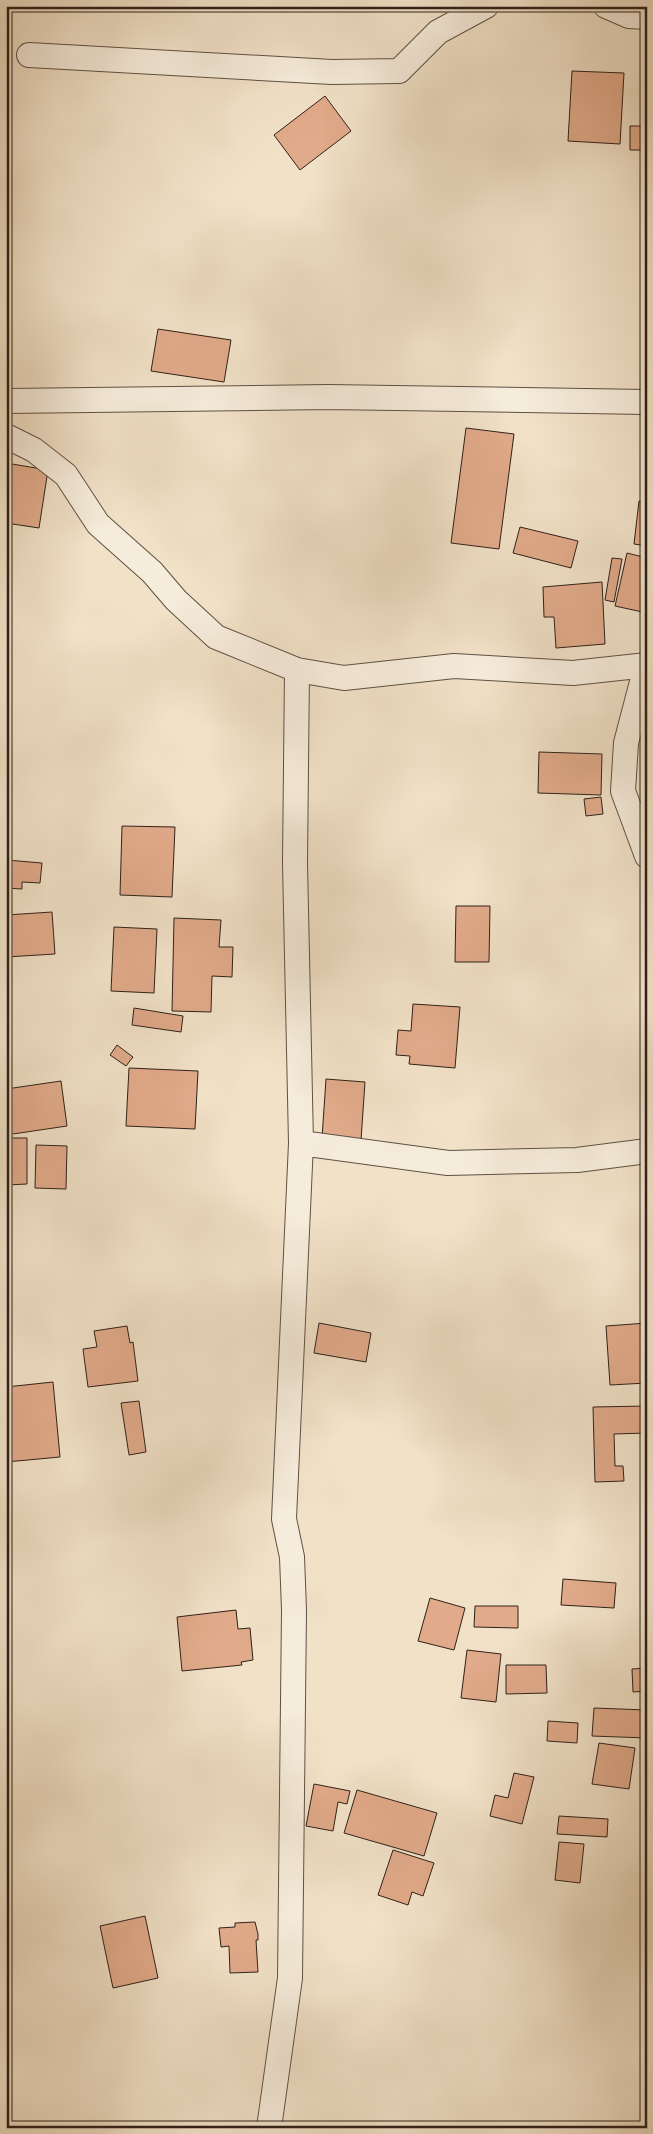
<svg xmlns="http://www.w3.org/2000/svg" width="653" height="2134" viewBox="0 0 653 2134" font-family="'IM FELL Great Primer',serif">
	<style>
		.building { fill: #e1aa8a; stroke: #2e2119 }
		.lines { fill: none; stroke-linecap: round; stroke-linejoin: round }
		.minor-casing { stroke: #5f5144; stroke-width: 26 }
		.minor { stroke: #f6ecdb; stroke-width: 24 }
	</style>
	<rect width="100%" height="100%" fill="#f1e1c7"/>
	<filter id="stains"><feTurbulence type="fractalNoise" baseFrequency=".004" numOctaves="4"/><feColorMatrix values="0 0 0 0 .2 0 0 0 0 .09 0 0 0 0 .02 0 0 0 .5 -.17"/></filter>
	<radialGradient id="worn" r=".72"><stop offset=".6" stop-color="#630" stop-opacity="0"/><stop offset="1" stop-color="#630" stop-opacity=".3"/></radialGradient>
	<!-- building -->
	<path class="building" d="M572,71l52,2 -4,71 -52,-3z
		M325,96l26,35 -51,39 -26,-35z
		M630,126h17v24h-17z
		M158,329l73,11 -7,42 -73,-11z
		M466,428l48,6 -15,115 -48,-6z
		M12,464l36,6 -9,58 -33,-5v-24z
		M639,501l8,1v44l-13,-2z
		M520,527l58,14 -7,27 -58,-15z
		M627,553l20,5v55l-32,-7z
		M612,558l10,1 -8,43 -9,-2z
		M602,582l3,62 -49,4 -2,-31h-10l-1,-30z
		M539,752l63,2 -1,41 -63,-2z
		M601,797l2,17 -17,2 -2,-17z
		M122,826l53,1 -3,70 -52,-2z
		M6,860l36,3 -2,20 -18,-1v7l-16,-1z
		M456,906h34l-1,56h-34z
		M52,912l3,42 -49,3v-42z
		M174,918l47,2 -2,27h14l-1,30 -20,-1 -1,36 -39,-1z
		M114,927l43,2 -3,64 -43,-2z
		M413,1004l47,3 -5,61 -46,-4 1,-8 -14,-1 2,-25 13,1z
		M134,1008l49,8 -2,16 -49,-7z
		M117,1045l16,12 -7,9 -16,-11z
		M129,1068l69,3 -3,58 -69,-3z
		M326,1079l39,3 -4,58 -39,-2z
		M61,1081l6,45 -61,9v-46z
		M6,1138h21v46l-21,1z
		M36,1145l31,1 -1,43 -31,-1z
		M319,1323l52,10 -5,29 -52,-9z
		M647,1323v60l-37,2 -4,-59z
		M127,1326l3,17 3,-1 5,39 -50,6 -5,-38 14,-2 -3,-16z
		M53,1382l7,75 -54,5v-75z
		M139,1401l7,51 -17,3 -8,-52z
		M647,1406v27l-33,1 1,32h8l1,15 -29,1 -2,-75z
		M563,1579l53,4 -2,25 -53,-3z
		M430,1598l35,10 -11,42 -36,-9z
		M475,1606h43v22l-44,-1z
		M236,1610l2,19 12,-1 3,32 -12,2 1,3 -60,6 -5,-54z
		M467,1650l34,4 -5,48 -35,-4z
		M506,1665h40l1,28 -41,1z
		M647,1668v23l-14,1 -1,-23z
		M594,1708l53,2v28l-55,-2z
		M548,1721l30,2 -1,20 -30,-2z
		M599,1743l36,5 -6,41 -37,-5z
		M514,1773l20,4 -12,47 -32,-8 5,-21 13,3z
		M314,1784l36,7 -3,13 -9,-2 -5,29 -27,-5z
		M357,1790l80,23 -13,43 -80,-23z
		M559,1816l49,3 -1,18 -50,-3z
		M559,1842l25,2 -4,39 -25,-3z
		M393,1850l41,13 -11,33 -11,-4 -4,13 -30,-10z
		M145,1916l13,62 -45,10 -13,-62z
		M255,1922l3,12v6h-2l2,32 -28,1 -1,-27 -8,1 -2,-19 16,-1v-4z"/>
	<g class="lines">
		<defs>
			<path id="minor" d="M606,6l23,10 18,1
				M29,55l303,17 67,-1 39,-39 48,-26
				M6,401l322,-4 319,5
				M6,436l28,14 32,25 32,49 54,48 24,28 40,37 81,33 47,8 110,-12 119,7 74,-8
				M647,672l-4,6 -17,65 -3,48 24,65
				M301,1143l147,20 129,-3 70,-9
				M269,2128l21,-150 4,-368 -2,-53 -8,-38 17,-376 -6,-280 2,-193"/>
		</defs>
		<!-- minor casing -->
		<use href="#minor" class="minor-casing"/>
		<!-- minor -->
		<use href="#minor" class="minor"/>
	</g>
	<!-- margin -->
	<rect width="653" height="2134" fill="none" stroke="#f1e1c7" stroke-width="25"/>
	<rect x="8" y="8" width="638" height="2119" fill="none" stroke="#2e2119" stroke-width="2.5"/>
	<rect x="12" y="12" width="628" height="2109" fill="none" stroke="#2e2119"/>
	<rect width="100%" height="100%" filter="url(#stains)"/>
	<rect width="100%" height="100%" fill="url(#worn)"/>
</svg>
